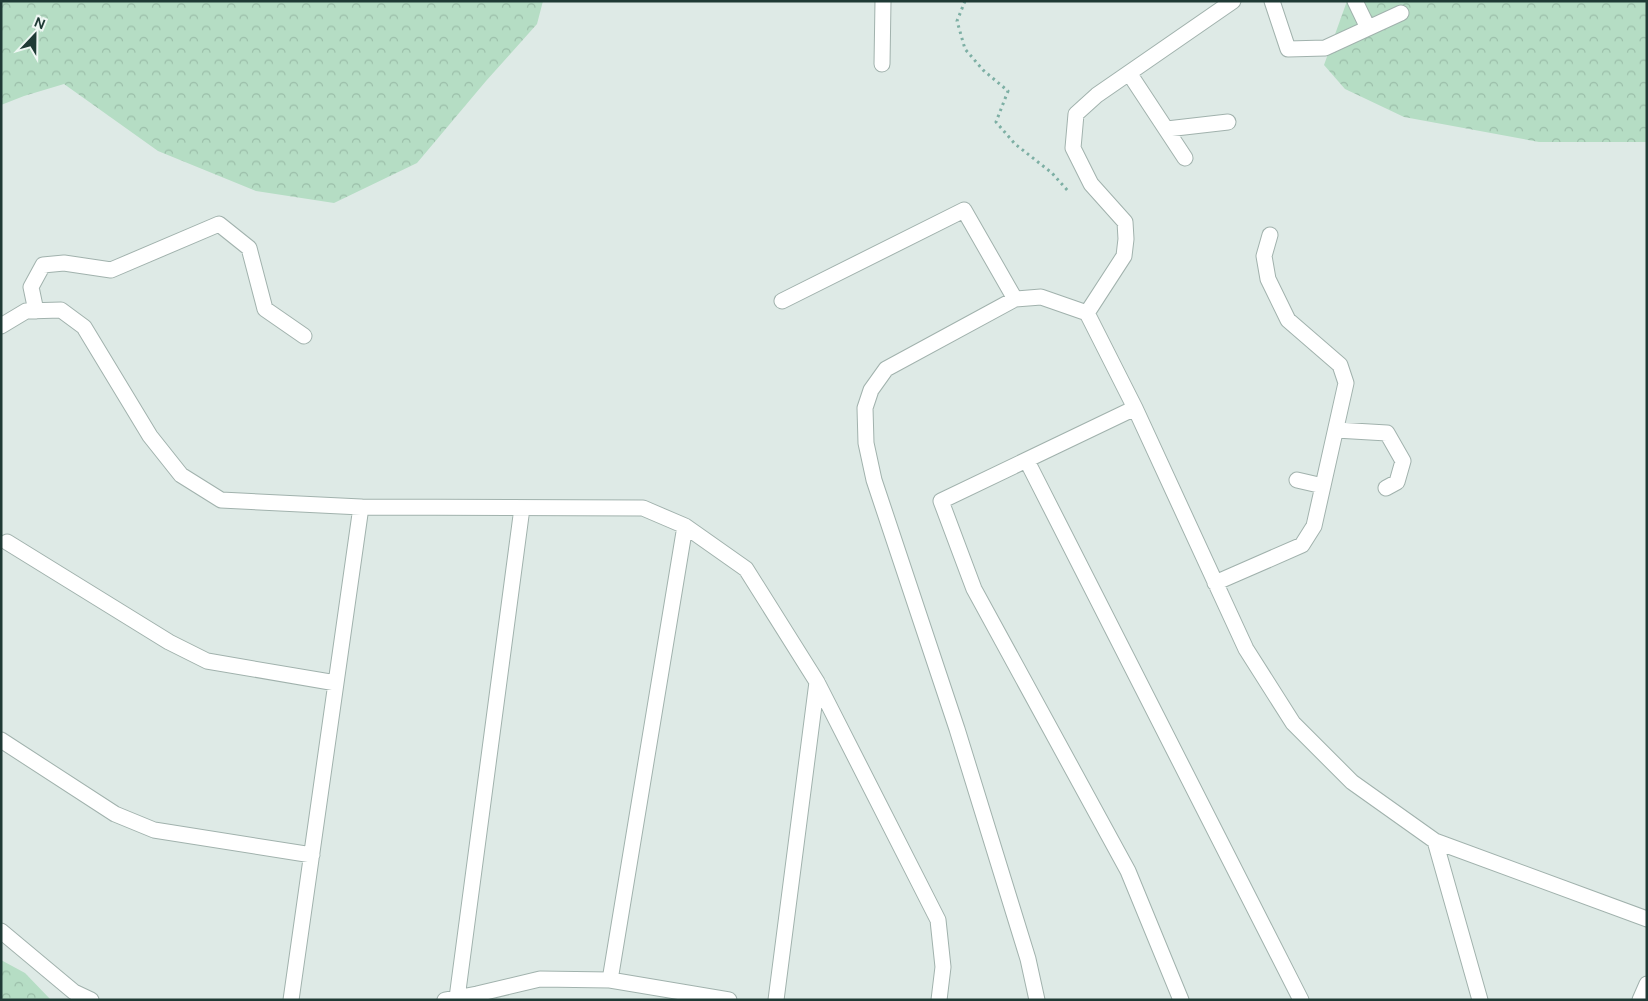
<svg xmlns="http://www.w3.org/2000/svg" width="1648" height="1001" viewBox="0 0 1648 1001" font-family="'DM Sans',sans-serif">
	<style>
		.forest { fill: url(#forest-crowns) }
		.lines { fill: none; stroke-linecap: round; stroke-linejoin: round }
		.minor-casing { stroke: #a1b2ad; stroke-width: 17 }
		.path { stroke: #7dafa4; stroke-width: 3; stroke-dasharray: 2.5 4; stroke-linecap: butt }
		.minor { stroke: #fff; stroke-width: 15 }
	</style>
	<defs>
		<pattern id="forest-crowns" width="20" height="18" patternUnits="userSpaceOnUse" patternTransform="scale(1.25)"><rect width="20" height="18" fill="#b5ddc4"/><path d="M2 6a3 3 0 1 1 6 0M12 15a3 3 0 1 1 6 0" fill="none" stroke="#9bbea9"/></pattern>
	</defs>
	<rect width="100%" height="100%" fill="#deeae6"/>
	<!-- forest -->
	<path class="forest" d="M1,1h542l-6,23 -51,57 -69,82 -83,40 -78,-12 -98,-40 -94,-67 -40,12 -23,9z
		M1347,1h300v141h-108l-135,-25 -59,-28 -21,-24z
		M1,960l24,13 26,27h-50z"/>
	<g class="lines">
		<defs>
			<path id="minor" d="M1272,1l16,48 37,-1 76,-35
				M1355,1l13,27
				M882,64l1,-63
				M1129,73l56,85
				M1167,129l61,-7
				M782,301l182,-91 51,89
				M36,311l-5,-24 12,-22 21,-2 47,7 108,-46 30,24 16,61 39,27
				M1087,313l37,-57 2,-17 -1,-17 -34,-38 -18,-36 3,-34 21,-19 136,-94
				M1,326l25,-15 35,-1 23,17 66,109 31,39 40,25 140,7 282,1 42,18 61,43 71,113 121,238 5,47 -4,33
				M1135,408l-194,93 33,88 154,282 53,129
				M1336,430l51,3 16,28 -6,21 -11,6
				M1027,461l274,539
				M1297,480l26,6
				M7,542l162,100 38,19 129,22
				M1215,583l87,-38 12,-19 32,-143 -6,-18 -52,-45 -20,-41 -4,-23 6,-21
				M1,740l114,74 39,16 158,25
				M1435,841l45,159
				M1,931l73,61 17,8
				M610,980l75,-454
				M457,998l65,-490
				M291,1000l70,-493
				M445,1000l32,-6 63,-15 70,1 119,20
				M776,1000l41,-318
				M1037,1000l-9,-41 -71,-230 -83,-249 -8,-37 -1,-35 6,-18 15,-21 129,-70 26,-2 46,16 48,95 111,241 47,74 59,59 83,59 212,78
				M1640,1000l7,-16"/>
		</defs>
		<!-- minor casing -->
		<use href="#minor" class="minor-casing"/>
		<!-- path -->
		<path class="path" d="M965,1l-8,20 8,28 18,21 25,21 -12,31 19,22 37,29 16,18"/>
		<!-- minor -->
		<use href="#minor" class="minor"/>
	</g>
	<!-- border -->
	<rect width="1648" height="1001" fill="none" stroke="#1f3a35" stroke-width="5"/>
	<!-- north arrow -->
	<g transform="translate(35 35) rotate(22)" stroke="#eef7f3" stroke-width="4" paint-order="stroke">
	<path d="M0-4L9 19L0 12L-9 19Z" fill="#1f3a35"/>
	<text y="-8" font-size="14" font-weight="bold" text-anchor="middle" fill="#1f3a35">N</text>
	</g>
</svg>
